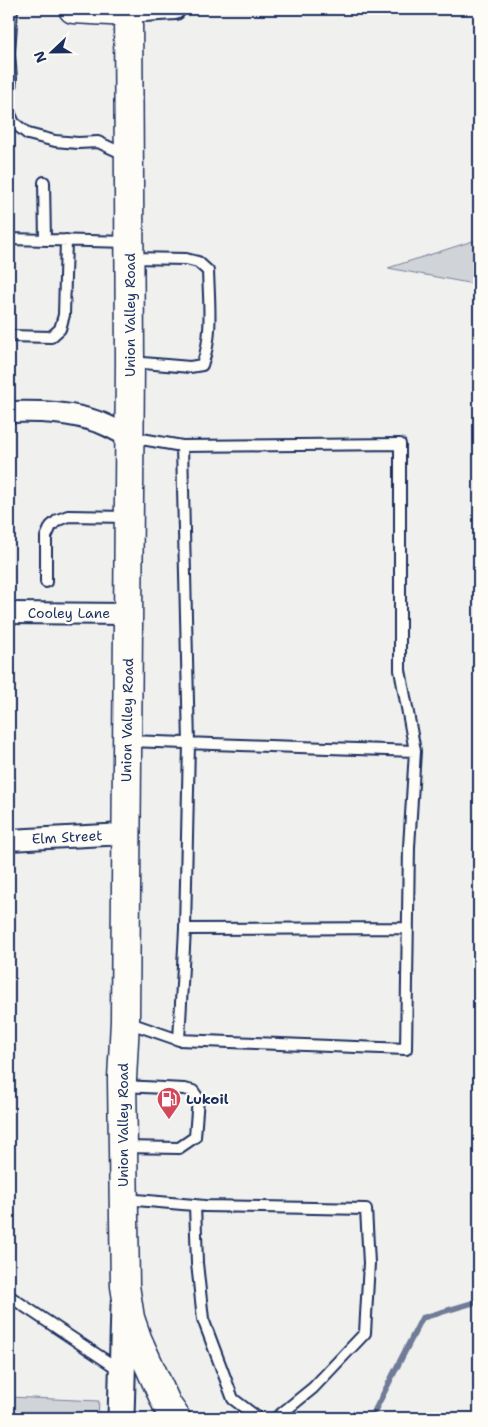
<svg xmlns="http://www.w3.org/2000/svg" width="488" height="1427" viewBox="0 0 488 1427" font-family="'Shantell Sans',sans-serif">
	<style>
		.green { fill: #d0d3d8; stroke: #76819b }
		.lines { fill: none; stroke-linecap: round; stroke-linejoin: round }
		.stream { stroke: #6f7b97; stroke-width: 6 }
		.service-casing { stroke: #1b2f5e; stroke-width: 14 }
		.minor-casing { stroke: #1b2f5e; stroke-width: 24 }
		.tertiary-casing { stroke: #1b2f5e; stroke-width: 29 }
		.secondary-casing { stroke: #1b2f5e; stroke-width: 31 }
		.service { stroke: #fdfcf7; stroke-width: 10 }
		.minor { stroke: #fdfcf7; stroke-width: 20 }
		.tertiary { stroke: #fdfcf7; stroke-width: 25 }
		.secondary { stroke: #fdfcf7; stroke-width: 28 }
		.labels { text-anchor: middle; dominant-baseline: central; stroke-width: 4.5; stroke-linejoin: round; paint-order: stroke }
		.street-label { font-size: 14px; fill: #1b2f5e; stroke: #fdfcf7 }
		.poi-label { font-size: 14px; font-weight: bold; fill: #1b2f5e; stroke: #fdfcf7; text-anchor: start }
	</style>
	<rect width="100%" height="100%" fill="#f0f0ee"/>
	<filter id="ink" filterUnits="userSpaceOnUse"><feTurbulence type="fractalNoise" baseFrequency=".02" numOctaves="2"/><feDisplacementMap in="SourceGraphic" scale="10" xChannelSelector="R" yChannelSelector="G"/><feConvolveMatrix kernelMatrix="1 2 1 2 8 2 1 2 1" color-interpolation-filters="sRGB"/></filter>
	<g filter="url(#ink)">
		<!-- green -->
		<path class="green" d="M479,239v46l-91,-17z
			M9,1397l90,4 -1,17h-89z"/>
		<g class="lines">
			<!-- stream -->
			<path class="stream" d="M371,1418l51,-100 57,-17"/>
			<defs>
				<path id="service" d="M9,53l3,-44
					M9,54l2,24 -2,24
					M9,112l5,11 14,11 27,7 23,2 20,-1 28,13
					M44,182l1,58
					M9,239l120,3
					M9,336l42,1 9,-8 4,-14 2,-75
					M131,362l59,5 12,-2c11,-29 7,-63 6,-94l-10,-9 -12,-3 -55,-1
					M46,582v-45l5,-11 7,-6 10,-4 60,1
					M129,741l286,10
					M185,929l223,-1
					M127,1022l52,18 227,9 3,-202 6,-96 -15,-81v-226l-218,2 -52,-9
					M179,1040l6,-111 4,-185 -7,-298
					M123,1147l56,1 16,-11 3,-39 -5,-7 -9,-2 -61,-3
					M125,1199l80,7 161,3 3,54 -4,70 -52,55 -37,30
					M195,1205l2,58 6,56 30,80 25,19
					M9,1296l111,74"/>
				<path id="minor" d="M128,12l47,-3
					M9,412c31,-1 62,0 92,11 10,4 19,9 28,14
					M9,613l119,1
					M9,840l116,-6"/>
				<path id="tertiary" d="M121,1418l3,-112"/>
				<path id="secondary" d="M73,9l55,3
					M128,9l2,352 -5,660 -3,58 3,207 5,32 8,23 29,64 9,13"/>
			</defs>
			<!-- service casing -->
			<use href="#service" class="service-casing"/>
			<!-- minor casing -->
			<use href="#minor" class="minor-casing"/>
			<!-- tertiary casing -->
			<use href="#tertiary" class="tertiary-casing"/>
			<!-- secondary casing -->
			<use href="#secondary" class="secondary-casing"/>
			<!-- service -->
			<use href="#service" class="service"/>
			<!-- minor -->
			<use href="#minor" class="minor"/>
			<!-- tertiary -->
			<use href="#tertiary" class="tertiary"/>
			<!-- secondary -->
			<use href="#secondary" class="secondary"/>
		</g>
	</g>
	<!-- icons -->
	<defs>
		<symbol id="fuel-pin" viewBox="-11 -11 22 30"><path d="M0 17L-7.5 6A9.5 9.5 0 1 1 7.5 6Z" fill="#d1495b" stroke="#fdfcf7"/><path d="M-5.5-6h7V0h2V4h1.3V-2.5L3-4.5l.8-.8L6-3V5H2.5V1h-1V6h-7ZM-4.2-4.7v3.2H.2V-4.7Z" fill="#fff"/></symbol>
	</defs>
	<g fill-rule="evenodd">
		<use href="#fuel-pin" x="155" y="1085" width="28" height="38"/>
	</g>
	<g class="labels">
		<!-- street labels -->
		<g class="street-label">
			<text transform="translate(130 315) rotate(-90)">Union Valley Road</text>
			<text x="69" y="613">Cooley Lane</text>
			<text transform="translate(127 720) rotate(-89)">Union Valley Road</text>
			<text transform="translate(67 837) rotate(-3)">Elm Street</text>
			<text transform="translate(123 1125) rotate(-90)">Union Valley Road</text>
		</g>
		<!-- poi labels -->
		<g class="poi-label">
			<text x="186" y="1099">Lukoil</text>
		</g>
	</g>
	<!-- margin -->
	<rect width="488" height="1427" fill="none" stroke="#fdfcf7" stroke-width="30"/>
	<rect x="15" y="15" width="458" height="1397" fill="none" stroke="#1b2f5e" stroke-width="2" filter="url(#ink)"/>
	<!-- north arrow -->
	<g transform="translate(52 52) rotate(248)" stroke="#fdfcf7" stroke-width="4" paint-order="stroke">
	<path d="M0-4L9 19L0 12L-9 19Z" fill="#1b2f5e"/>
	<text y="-8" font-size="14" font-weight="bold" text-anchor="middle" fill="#1b2f5e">N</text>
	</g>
</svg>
